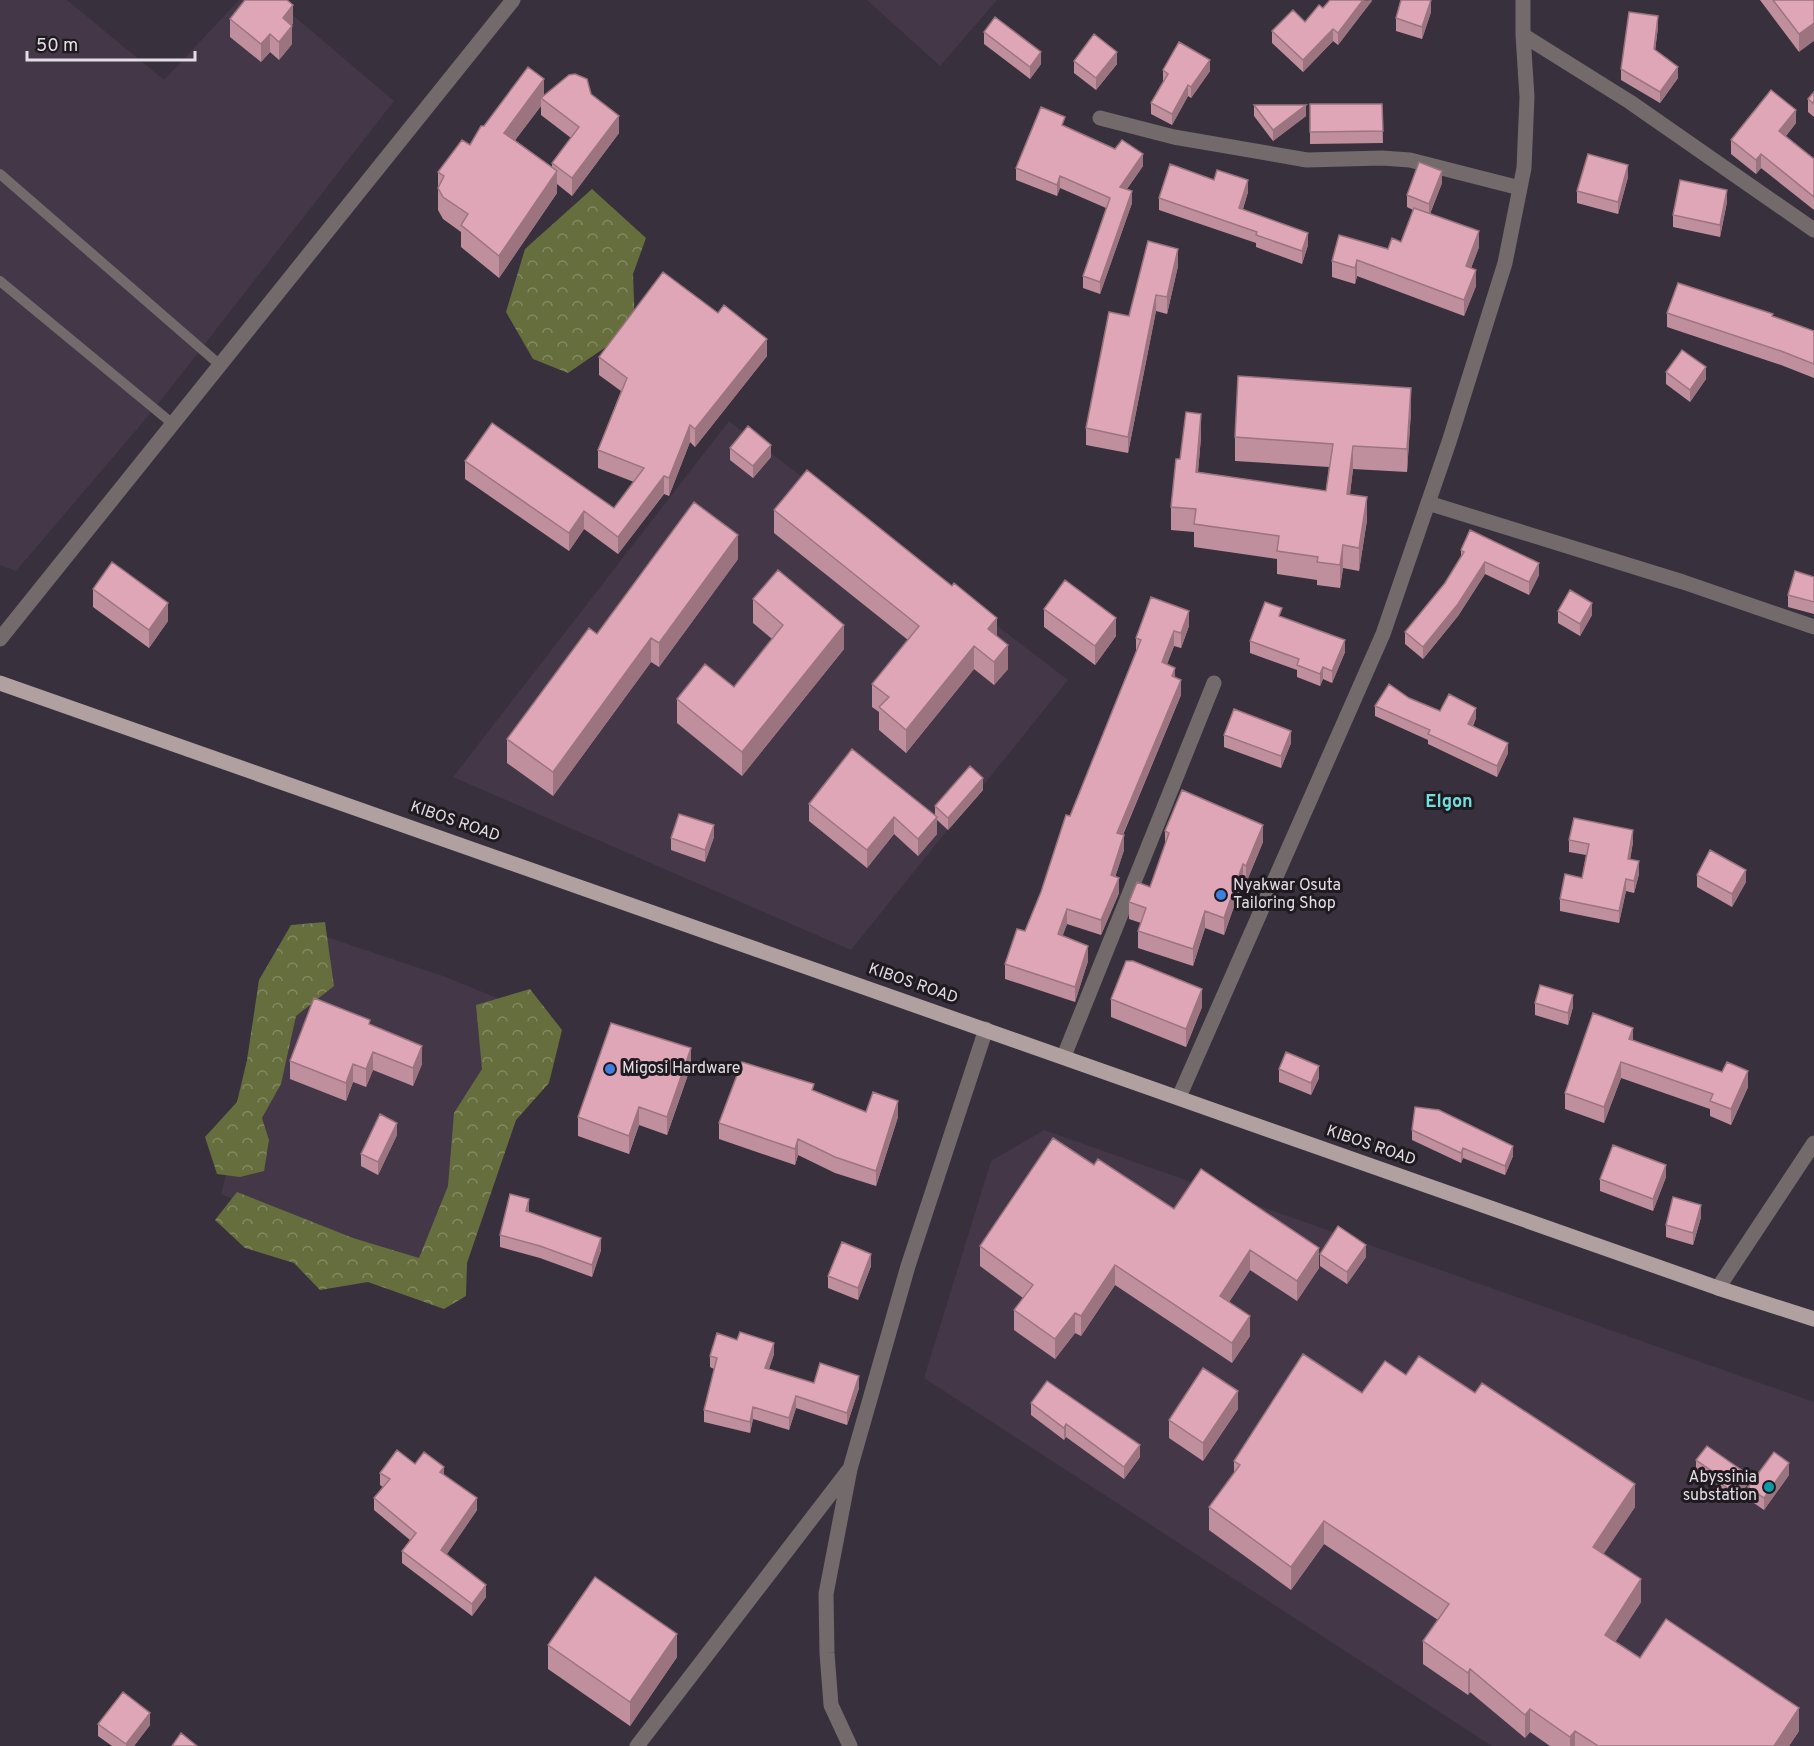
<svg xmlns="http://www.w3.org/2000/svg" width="1814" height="1746" viewBox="0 0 1814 1746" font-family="Overpass,sans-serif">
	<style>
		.built { fill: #443748 }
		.forest { fill: url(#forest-crowns) }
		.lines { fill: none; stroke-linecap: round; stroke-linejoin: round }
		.lane { stroke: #736a6b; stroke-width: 10 }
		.street { stroke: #736a6b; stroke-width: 15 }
		.primary { stroke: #b1a0a0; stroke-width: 15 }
		.wall { fill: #c08f9d; fill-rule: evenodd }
		.shaded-wall { fill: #9c7480 }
		.building { fill: #dfa6b7; stroke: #9c7480; stroke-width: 1.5 }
		.shop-dot { fill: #3f7fe0; stroke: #1e1a1f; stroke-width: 2 }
		.culture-dot { fill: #0f9aa8; stroke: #1e1a1f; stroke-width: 2 }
		.labels { text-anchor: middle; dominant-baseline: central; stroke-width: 6; stroke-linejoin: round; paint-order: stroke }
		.street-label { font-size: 16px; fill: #e3dee5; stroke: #1e1a1f }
		.poi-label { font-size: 16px; fill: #e3dee5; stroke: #1e1a1f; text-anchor: start }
		.neighbourhood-label { font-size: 18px; font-weight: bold; fill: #73dfdc; stroke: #1e1a1f }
	</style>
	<defs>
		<pattern id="forest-crowns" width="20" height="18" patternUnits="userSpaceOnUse" patternTransform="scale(1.5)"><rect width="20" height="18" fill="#666e3d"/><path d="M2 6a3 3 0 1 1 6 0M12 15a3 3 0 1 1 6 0" fill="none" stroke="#838962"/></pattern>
	</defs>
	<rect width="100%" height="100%" fill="#38303c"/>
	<!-- built -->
	<path class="built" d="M0,0h67l97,80 75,-80h36l119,101 -239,307 -139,163 -16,-6z
		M867,0h130l-57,66z
		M729,421l339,259 -217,270 -398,-173z
		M291,925l155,52 56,23 -81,280 -200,-86z
		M1044,1130l770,272v344h-322l-568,-368 67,-217z"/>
	<!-- forest -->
	<path class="forest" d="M592,189l54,49 -13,36 2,53 -67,46 -35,-14 -27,-47 19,-63z
		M325,922l9,64 -38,30 -15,68 -19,34 7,22 -5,31 -24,6 -23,-3 -12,-37 32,-35 10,-42 12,-80 32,-55z
		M530,989l32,41 -13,53 -33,37 -49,143 -1,33 -22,13 -76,-27 -48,8 -26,-27 -49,-15 -30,-28 22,-28 116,46 66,20 29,-72 6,-73 28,-44 -6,-64z"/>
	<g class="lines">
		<!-- lane -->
		<path class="lane" d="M0,174l220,191
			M0,281l173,143"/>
		<!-- street -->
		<path class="street" d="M1523,35l107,67 184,128
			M1100,118l74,19 133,23 75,-2 28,2 110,28
			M1428,503l255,79 131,45
			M0,639l513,-639
			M1064,1056l150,-373
			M1179,1097l204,-463 66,-192 56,-179 19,-95 3,-71 -4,-62v-35
			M1718,1288l96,-145
			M637,1746l211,-275
			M850,1746l-19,-41 -4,-52 -1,-59 24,-125 58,-203 78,-237"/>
		<!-- primary -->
		<path class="primary" d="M0,683l1718,605 96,31"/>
	</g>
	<!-- wall -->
	<path class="wall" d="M1372,0l-34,45 -5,-4 -30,31 -31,-29v-12l33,-9 18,-14z
		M1760,0h54l-15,52z
		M1431,12l-9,27 -26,-8v-13z
		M230,19l63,4 -1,2v19l-13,16 -9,-8 -9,10 -31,-25z
		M1658,27l-3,23 23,28 -18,25 -39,-23v-11z
		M984,32l57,32 -11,15 -46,-35z
		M1074,61l43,3 -21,26 -22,-17z
		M1163,70l47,1 -19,27 -3,-2 -16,29 -21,-11v-11l12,-21z
		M1814,92v25l-6,-5v-13z
		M591,94l28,39 -47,63 -15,-12v9l-58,85 -38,-31v-15l-18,-13 -5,-9v-38l32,-27 14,-19 60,-30zM541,106v9l30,23 -19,25v4l-37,-27z
		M1310,104h72l1,39 -73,1z
		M1254,105l52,11 -33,25 -19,-25z
		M1796,123l-10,13 28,23v51l-53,-42 -5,6 -25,-20v-14z
		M1065,127l78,39 -16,23 5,14 -32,91 -17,-6v-12l23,-68 -46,-20 -3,8 -41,-16v-12z
		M1628,177l-10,37 -41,-11v-12z
		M1442,183l-12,31 49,33 -8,21 5,18 -12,30 -107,-40 -2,8 -23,-7v-16l56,-12 13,-7 12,-32 -6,-3v-12z
		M1248,192l-5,17 65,36 -6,19 -46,-17v-4l-97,-33v-12z
		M1727,202l-7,35 -47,-10v-12z
		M1178,266l-11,48 -11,-3 -28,142 -42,-8v-17l43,-112z
		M1667,313l147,18v47l-33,-13 -114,-38z
		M767,356l-72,91 -5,-5 -21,54 -5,-2 -46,60 -34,-25 -15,22 -104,-72v-18l149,47 20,-26 -36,-14v-18l23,-59 -22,-16v-18z
		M1666,372l40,7 -16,23 -24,-18z
		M1411,411l-4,61 -54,-3 -3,25 17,26 -8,51 -16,-3 -3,20 -23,-3v-5l-40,-6v-15l-83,-12v-15l-23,-2v-23l9,-48 21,-22 -3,35 128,19 3,-24 -94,-6v-24z
		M730,448l41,9 -18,21 -23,-18z
		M774,510l223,126 11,33 -14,16 -20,-16 -68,84 -27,-23v-18l-7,-5v-23l36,-44 -134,-107z
		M1461,550l78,25 -10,20 -44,-21 -27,42 -35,43 -18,-15v-12l40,-49 16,-26z
		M738,559l-79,108 -8,-5 -98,134 -46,-33v-24l90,-105z
		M1814,577v37l-26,-7v-12z
		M93,589l75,32 -19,27 -56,-41z
		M753,599l91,50 -102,127 -65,-53v-24l57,-12 38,-48 -19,-16z
		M1044,609l72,27 -21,29 -51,-38z
		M1558,611l34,4 -12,21 -22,-13z
		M1282,617l63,35 -13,31 -9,-4 -3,7 -23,-9v-7l-47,-17v-12z
		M1189,626l-8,22 -7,-2 -7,18 8,13 6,18 -58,140 1,15 -9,27 4,16 -18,42 -34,-11 -5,12 26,25 -13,41 -70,-23v-15l20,-33 16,-39 29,-76 66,-165v-13z
		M1409,698l31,13 36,7 -3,8 35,27 -11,24 -69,-33v-4l-53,-24v-10z
		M1224,735l67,8 -10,25 -57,-21z
		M983,790l-35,40 -11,-10v14l-19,22 -24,-22 -27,34 -58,-47v-17l126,11v-9z
		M1165,831l98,11 -17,41 -3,-2 -19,54 -19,-7 -12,38 -55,-18v-17l3,-8 -12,-4v-17l21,-15 15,-42z
		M714,837l-9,25 -34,-12v-12z
		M1569,840l64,2 -3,18 9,14 -5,19 -8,-2 -7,32 -59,-12v-12l22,-21 4,-23 -17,-3z
		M1697,875l49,7 -14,25 -35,-20z
		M1111,999l91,8 -16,40 -75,-30z
		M1535,1003l38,4 -5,18 -33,-10z
		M370,1025l52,39 -9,22 -40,-16 -7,17 -13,-5 -7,19 -56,-22v-18z
		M1633,1040l115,47 -17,38 -21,-9v-7l-89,-31 -17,45 -39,-14v-16z
		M691,1066l-24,69 -28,-10 -10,29 -51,-18v-19z
		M1279,1069l40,9 -8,17 -32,-13z
		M814,1091l52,21 32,5 -22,69 -41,-13 -37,-18 -3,10 -76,-26v-16z
		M1412,1130l101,26 -8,19 -42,-17 -2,5 -49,-23z
		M397,1135l-19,40 -17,-9v-12z
		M1094,1165l80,44 145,59 -22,33 -47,-31 -21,32 21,34 -18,27 -117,-78 -34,51 -6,-3 -20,26 -41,-29v-20l9,-12 -43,-32v-20z
		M1666,1177l-13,34 -53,-20v-12z
		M528,1212l73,38 -9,27 -52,-19 -40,-11v-12z
		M1701,1217l-8,28 -27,-8v-12z
		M1320,1254l46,3 -19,27 -27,-18z
		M871,1266l-13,34 -30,-12v-12z
		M774,1354l-5,15 45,14 45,5 -12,37 -51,-17 -7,22 -36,-11 -3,14 -46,-11v-12l10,-41 -4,-2v-11z
		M1406,1375l229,132 -32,47 38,48 -26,40 25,16 159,73 -10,15h-239l-20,-14 -5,6 -55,-46 -2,3 -45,-31v-23l15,-21 -114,-76 -33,46 -82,-60v-23l25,-34v-12l128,-68z
		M1031,1403l109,54 -16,22 -58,-42 -2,3 -33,-25z
		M1238,1409l-35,52 -34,-23v-18z
		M1696,1460l51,25 -14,18 -14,-11v-6l-23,-15z
		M415,1464l29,11 33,35 -31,45 40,42 -14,19 -70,-53v-12l8,-11 -36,-30v-12l9,-11 -3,-2v-12z
		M1789,1475l-25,35 -16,-11v-12z
		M548,1645l129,12 -47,69 -82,-57z
		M98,1724l52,1 -16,21h-22l-14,-10z"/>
	<!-- shaded-wall -->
	<path class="shaded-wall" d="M1363,0l9,1 -34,44v-12z
		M1431,0v12l-9,27v-12z
		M293,5v18l-10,13v-18z
		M1658,16v11l-4,33v-11z
		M1814,23v18l-15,11v-18z
		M292,26v18l-13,16v-18z
		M1333,29v12l-30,31v-12z
		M270,34v18l-9,10v-18z
		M1041,52v12l-11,15v-12z
		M1117,52v12l-21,26v-12z
		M1210,60v11l-19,27v-11z
		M1678,67v11l-18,25v-11z
		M544,79v22l-3,-3v8l-37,49v-22z
		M1188,85v11l-16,29v-11z
		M1306,105v11l-33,25v-11z
		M1796,110v13l-17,21v-13z
		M619,116v17l-47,63v-18z
		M1143,154v12l-23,32v-11z
		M1761,154v14l-5,6v-14z
		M1628,165v12l-10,37v-12z
		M557,171v22l-58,85v-22z
		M1442,171v12l-13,33v-12z
		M1060,176v12l-3,8v-11z
		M1248,180v12l-9,28v-12z
		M1727,190v12l-7,35v-12z
		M1132,191v12l-32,91v-12z
		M1479,231v16l-13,35v-16z
		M1308,233v12l-6,19v-13z
		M1178,249v17l-11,48v-17z
		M1357,260v16l-2,8v-16z
		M1476,270v16l-12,30v-16z
		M1156,295v16l-28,142v-16z
		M767,339v17l-72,91v-18z
		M1706,367v12l-16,23v-12z
		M1411,388v23l-4,61v-23z
		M1201,414v23l-5,58v-23z
		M690,425v17l-21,54v-18z
		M771,445v12l-18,21v-12z
		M1353,446v23l-6,48v-23z
		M664,476v18l-46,60v-17z
		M1367,497v23l-8,51v-23z
		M584,511v18l-15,22v-18z
		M738,535v24l-79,108v-24z
		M1343,545v23l-3,20v-23z
		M1485,562v12l-27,42 -35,43v-12z
		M1539,563v12l-10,20v-13z
		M168,603v18l-19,27v-18z
		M1592,603v12l-12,21v-12z
		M1189,611v15l-8,22v-15z
		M997,618v23l-9,-12z
		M1116,618v18l-21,29v-19z
		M844,625v24l-102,127v-24z
		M1174,631v15l-12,31v-15z
		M651,638v24l-98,134v-24z
		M1345,640v12l-13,31v-12z
		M1008,645v24l-14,16v-23z
		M974,646v23l-68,84v-23z
		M1323,667v12l-3,7v-12z
		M1175,668v15l-3,-7z
		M1181,680v15l-64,153v-15z
		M1476,708v10l-8,16v-10z
		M1291,731v12l-10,25v-12z
		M1508,743v10l-11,24v-11z
		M983,778v12l-35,40v-12z
		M894,817v17l-27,34v-18z
		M937,817v17l-19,22v-17z
		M714,825v12l-9,25v-12z
		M1263,825v17l-17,41v-17z
		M1633,830v12l-5,29v-12z
		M1124,835v15l-13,40v-15z
		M1639,861v13l-5,19v-12z
		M1243,864v17l-19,54v-17z
		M1746,870v12l-14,25v-13z
		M1119,878v15l-18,42v-15z
		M1626,879v12l-7,32v-12z
		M1067,909v15l-9,25v-15z
		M1205,911v17l-12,38v-17z
		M1088,946v15l-13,41v-15z
		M1202,989v18l-16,40v-18z
		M1573,995v12l-5,18v-12z
		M1633,1028v16l-4,-5z
		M422,1046v18l-9,22v-18z
		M691,1048v18l-24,69v-18z
		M373,1052v18l-7,17v-18z
		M1621,1062v16l-17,45v-16z
		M353,1064v18l-7,19v-18z
		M1319,1066v12l-8,17v-12z
		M1748,1071v16l-17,38v-16z
		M898,1101v16l-22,69v-15z
		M639,1107v18l-10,29v-18z
		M397,1123v12l-19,40v-13z
		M798,1139v16l-3,10v-16z
		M1513,1146v10l-8,19v-9z
		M1463,1148v10l-2,5v-10z
		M1666,1165v12l-13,34v-12z
		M529,1199v12l-3,12v-12z
		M1701,1205v12l-8,28v-12z
		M601,1238v12l-9,27v-12z
		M1366,1245v12l-19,27v-12z
		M1319,1248v20l-22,33v-20z
		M1250,1250v20l-30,46v-20z
		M871,1254v12l-13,34v-12z
		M1115,1265v20l-34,51v-20z
		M1075,1313v20l-20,26v-20z
		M1250,1316v20l-18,27v-20z
		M774,1343v11l-9,26v-12z
		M859,1376v12l-12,37v-12z
		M1238,1391v18l-35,52v-18z
		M796,1396v12l-7,22v-12z
		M753,1407v12l-3,14v-11z
		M1066,1424v13l-2,3v-12z
		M1140,1445v12l-16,22v-12z
		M1789,1463v12l-25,35v-12z
		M444,1467v12l-4,-7z
		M1747,1474v11l-14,18v-11z
		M1635,1484v23l-42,63v-23z
		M477,1498v12l-36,53v-13z
		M1324,1521v23l-33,46v-23z
		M1641,1579v23l-36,56v-23z
		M486,1585v12l-14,19v-12z
		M677,1634v23l-47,69v-24z
		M1470,1669v23l-2,3v-22z
		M1799,1708v23l-10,15h-15z
		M1530,1709v23l-5,6v-23z
		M150,1713v12l-16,21h-8v-2z
		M1575,1731v15h-5v-9z"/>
	<!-- building -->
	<path class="building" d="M245,0h42l6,5 -10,13 9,8 -13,16 -9,-8 -9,10 -31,-25z
		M1330,0h33l-25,33 -5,-4 -30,31 -31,-29 21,-21 12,12 14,-17 4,3z
		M1401,0h30l-9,27 -26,-9z
		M1773,0h41v23l-15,11z
		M1629,12l29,4 -4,33 24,18 -18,25 -39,-23z
		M995,17l46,35 -11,15 -46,-35z
		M1094,34l23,18 -21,26 -22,-17z
		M1179,42l31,18 -19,27 -3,-2 -16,29 -21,-11 17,-29 -5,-4z
		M528,67l16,12 -40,54 53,38 -58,85 -38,-31 7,-11 -25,-17 -5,-9 6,-12 -6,-4 24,-32 8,5 11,-19h3z
		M575,74l12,5 4,15 28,22 -47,62 -20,-15 27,-36 -38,-29 28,-23z
		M1771,90l25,20 -17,21 35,28v38l-53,-43 -5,6 -25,-20z
		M1814,92v12l-6,-5z
		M1310,104h72l1,27 -73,1z
		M1254,105h52l-33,25z
		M1041,107l24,10 -3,8 53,24 7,-9 21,14 -23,33 12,4 -32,91 -17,-6 27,-78 -50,-22 -3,9 -41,-17z
		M1588,154l40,11 -10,37 -41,-11z
		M1419,162l23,9 -13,33 -22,-9z
		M1170,164l44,16 3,-10 31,10 -9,28 69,25 -6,18 -46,-16 1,-3 -98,-34z
		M1680,180l47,10 -7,35 -47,-10z
		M1414,208l65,23 -13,35 10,4 -12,30 -107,-40 -2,8 -23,-7 7,-26 49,14 4,-11 9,4z
		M1148,241l30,8 -11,48 -11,-2 -28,142 -42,-9 23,-116 20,4z
		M663,272l55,41 6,-8 43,34 -72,90 -5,-4 -21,53 -5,-2 -46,61 -34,-26 -15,22 -104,-72 27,-38 122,85 30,-40 -46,-18 29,-72 -28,-21z
		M1678,283l95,31 -1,2 42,15v33l-33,-13 -114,-38z
		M1682,350l24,17 -16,23 -24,-18z
		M1238,376l173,12 -4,61 -54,-3 -6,48 20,3 -8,51 -16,-3 -3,20 -23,-3 1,-5 -41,-6 2,-15 -85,-12 2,-15 -25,-2 5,-48h4l6,-47 15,2 -5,58 130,19 7,-47 -98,-7z
		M748,426l23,19 -18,21 -23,-18z
		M807,470l145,116 2,-3 43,35 -9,11 20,16 -14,17 -20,-16 -68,84 -27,-23 10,-10 -17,-13 47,-58 -145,-116z
		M694,502l44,33 -79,108 -8,-5 -98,134 -46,-33 82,-111 8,6z
		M1470,530l69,33 -10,19 -44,-20 -27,42 -35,43 -18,-15 40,-49 19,-31 -3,-2z
		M112,562l56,41 -19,27 -56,-41z
		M778,570l66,55 -102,127 -65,-53 28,-35 29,23 49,-62 -30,-26z
		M1795,571l19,6v25l-26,-7z
		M1065,580l51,38 -21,28 -51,-37z
		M1570,590l22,13 -12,21 -22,-13z
		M1151,597l38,14 -8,22 -7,-2 -12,31 13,6 -3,8 9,4 -64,153 7,2 -13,40 8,3 -18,42 -34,-11 -9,25 30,12 -13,41 -70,-23 12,-35 8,2 16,-39 25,-77 4,1 71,-176 -5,-2z
		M1265,602l17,6 -3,8 66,24 -13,31 -9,-4 -3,7 -23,-9 2,-6 -49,-18z
		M1389,684l20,14 31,13 9,-17 27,14 -8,16 40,19 -11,23 -69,-32 2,-4 -55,-24z
		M1234,709l57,22 -10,25 -57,-21z
		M852,749l85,68 -19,22 -24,-22 -27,33 -58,-46z
		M970,766l13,12 -35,40 -13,-12z
		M1182,790l81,35 -17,41 -3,-2 -19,54 -19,-7 -12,38 -55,-18 8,-23 -17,-6 8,-20 13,5 19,-54 -4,-2z
		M679,814l35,11 -9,25 -34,-12z
		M1574,818l59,12 -5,29 11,2 -5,20 -8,-2 -7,32 -59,-12 5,-25 17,4 7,-34 -20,-4z
		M1710,850l36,20 -14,24 -35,-19z
		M1126,961h7l69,28 -16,40 -75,-30z
		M1540,985l33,10 -5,18 -33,-10z
		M314,998l56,22 -1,4 53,22 -9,22 -40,-16 -7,17 -13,-5 -7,19 -56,-22z
		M1593,1013l40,15 -4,11 93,33 5,-10 21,9 -17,38 -21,-8 3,-7 -92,-32 -17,45 -39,-14z
		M611,1023l80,25 -24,69 -28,-10 -10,29 -51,-19z
		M1286,1052l33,14 -8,17 -32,-14z
		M742,1062l72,22 -2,6 54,22 7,-20 25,9 -22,70 -41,-14 -37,-18 -3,10 -76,-26z
		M1415,1107l24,3 74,36 -8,20 -42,-18 -2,5 -49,-23z
		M380,1114l17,9 -19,39 -17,-8z
		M1053,1138l41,27 4,-6 76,50 27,-40 118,79 -22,33 -47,-31 -30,46 30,20 -18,27 -117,-78 -34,51 -6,-3 -20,26 -41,-29 19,-25 -53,-39z
		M1613,1145l53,20 -13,34 -53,-20z
		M510,1194l19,5 -3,12 75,27 -9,27 -52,-19 -40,-11z
		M1673,1197l28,8 -8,28 -27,-8z
		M1338,1226l28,19 -19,27 -27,-18z
		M842,1242l29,12 -13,34 -30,-12z
		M740,1332l34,11 -9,25 49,15 6,-20 39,13 -12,37 -51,-17 -7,22 -36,-11 -3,15 -46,-12 13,-52 -7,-2 7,-23 20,7z
		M1303,1354l59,39 23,-32 21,14 13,-19 56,37 7,-10 153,101 -42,63 48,32 -36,56 35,23 26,-39 133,89 -25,38h-176l-23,-15 -5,6 -40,-28 -5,6 -55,-46 -2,4 -45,-32 26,-37 -125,-83 -33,46 -82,-60 31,-42 -6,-4z
		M1203,1368l35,23 -35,52 -34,-23z
		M1047,1381l93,64 -16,22 -58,-43 -2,4 -33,-25z
		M1707,1446l40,28 -14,18 -14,-10 3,-4 -26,-18z
		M397,1450l18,14 9,-12 20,15 -4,5 37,26 -36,52 45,35 -14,19 -70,-53 14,-18 -42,-35 16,-19 -10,-6z
		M1774,1452l15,11 -25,35 -16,-11z
		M595,1577l82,57 -47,68 -82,-57z
		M123,1692l27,21 -24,31 -28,-20z
		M181,1733l16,13h-25z"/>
	<!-- markers -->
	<g class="shop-dot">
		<circle cx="1221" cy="895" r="6"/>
		<circle cx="610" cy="1069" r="6"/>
	</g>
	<circle class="culture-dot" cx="1769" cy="1487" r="6"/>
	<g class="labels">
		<!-- street labels -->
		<g class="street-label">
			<text transform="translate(455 822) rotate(19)">KIBOS ROAD</text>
			<text transform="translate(913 984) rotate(19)">KIBOS ROAD</text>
			<text transform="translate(1371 1146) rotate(19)">KIBOS ROAD</text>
		</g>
		<!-- poi labels -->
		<g class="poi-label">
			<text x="1233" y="886">Nyakwar Osuta<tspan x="1233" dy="18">Tailoring Shop</tspan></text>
			<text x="622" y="1069">Migosi Hardware</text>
			<text x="1757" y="1478" text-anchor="end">Abyssinia<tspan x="1757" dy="18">substation</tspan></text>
		</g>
		<!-- neighbourhood labels -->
		<g class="neighbourhood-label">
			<text x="1449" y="802">Elgon</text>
		</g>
	</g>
	<!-- scale -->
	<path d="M27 51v9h168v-9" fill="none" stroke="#e3dee5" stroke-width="3"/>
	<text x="36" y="51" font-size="18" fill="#e3dee5" stroke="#1e1a1f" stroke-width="4.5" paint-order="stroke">50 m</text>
</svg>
